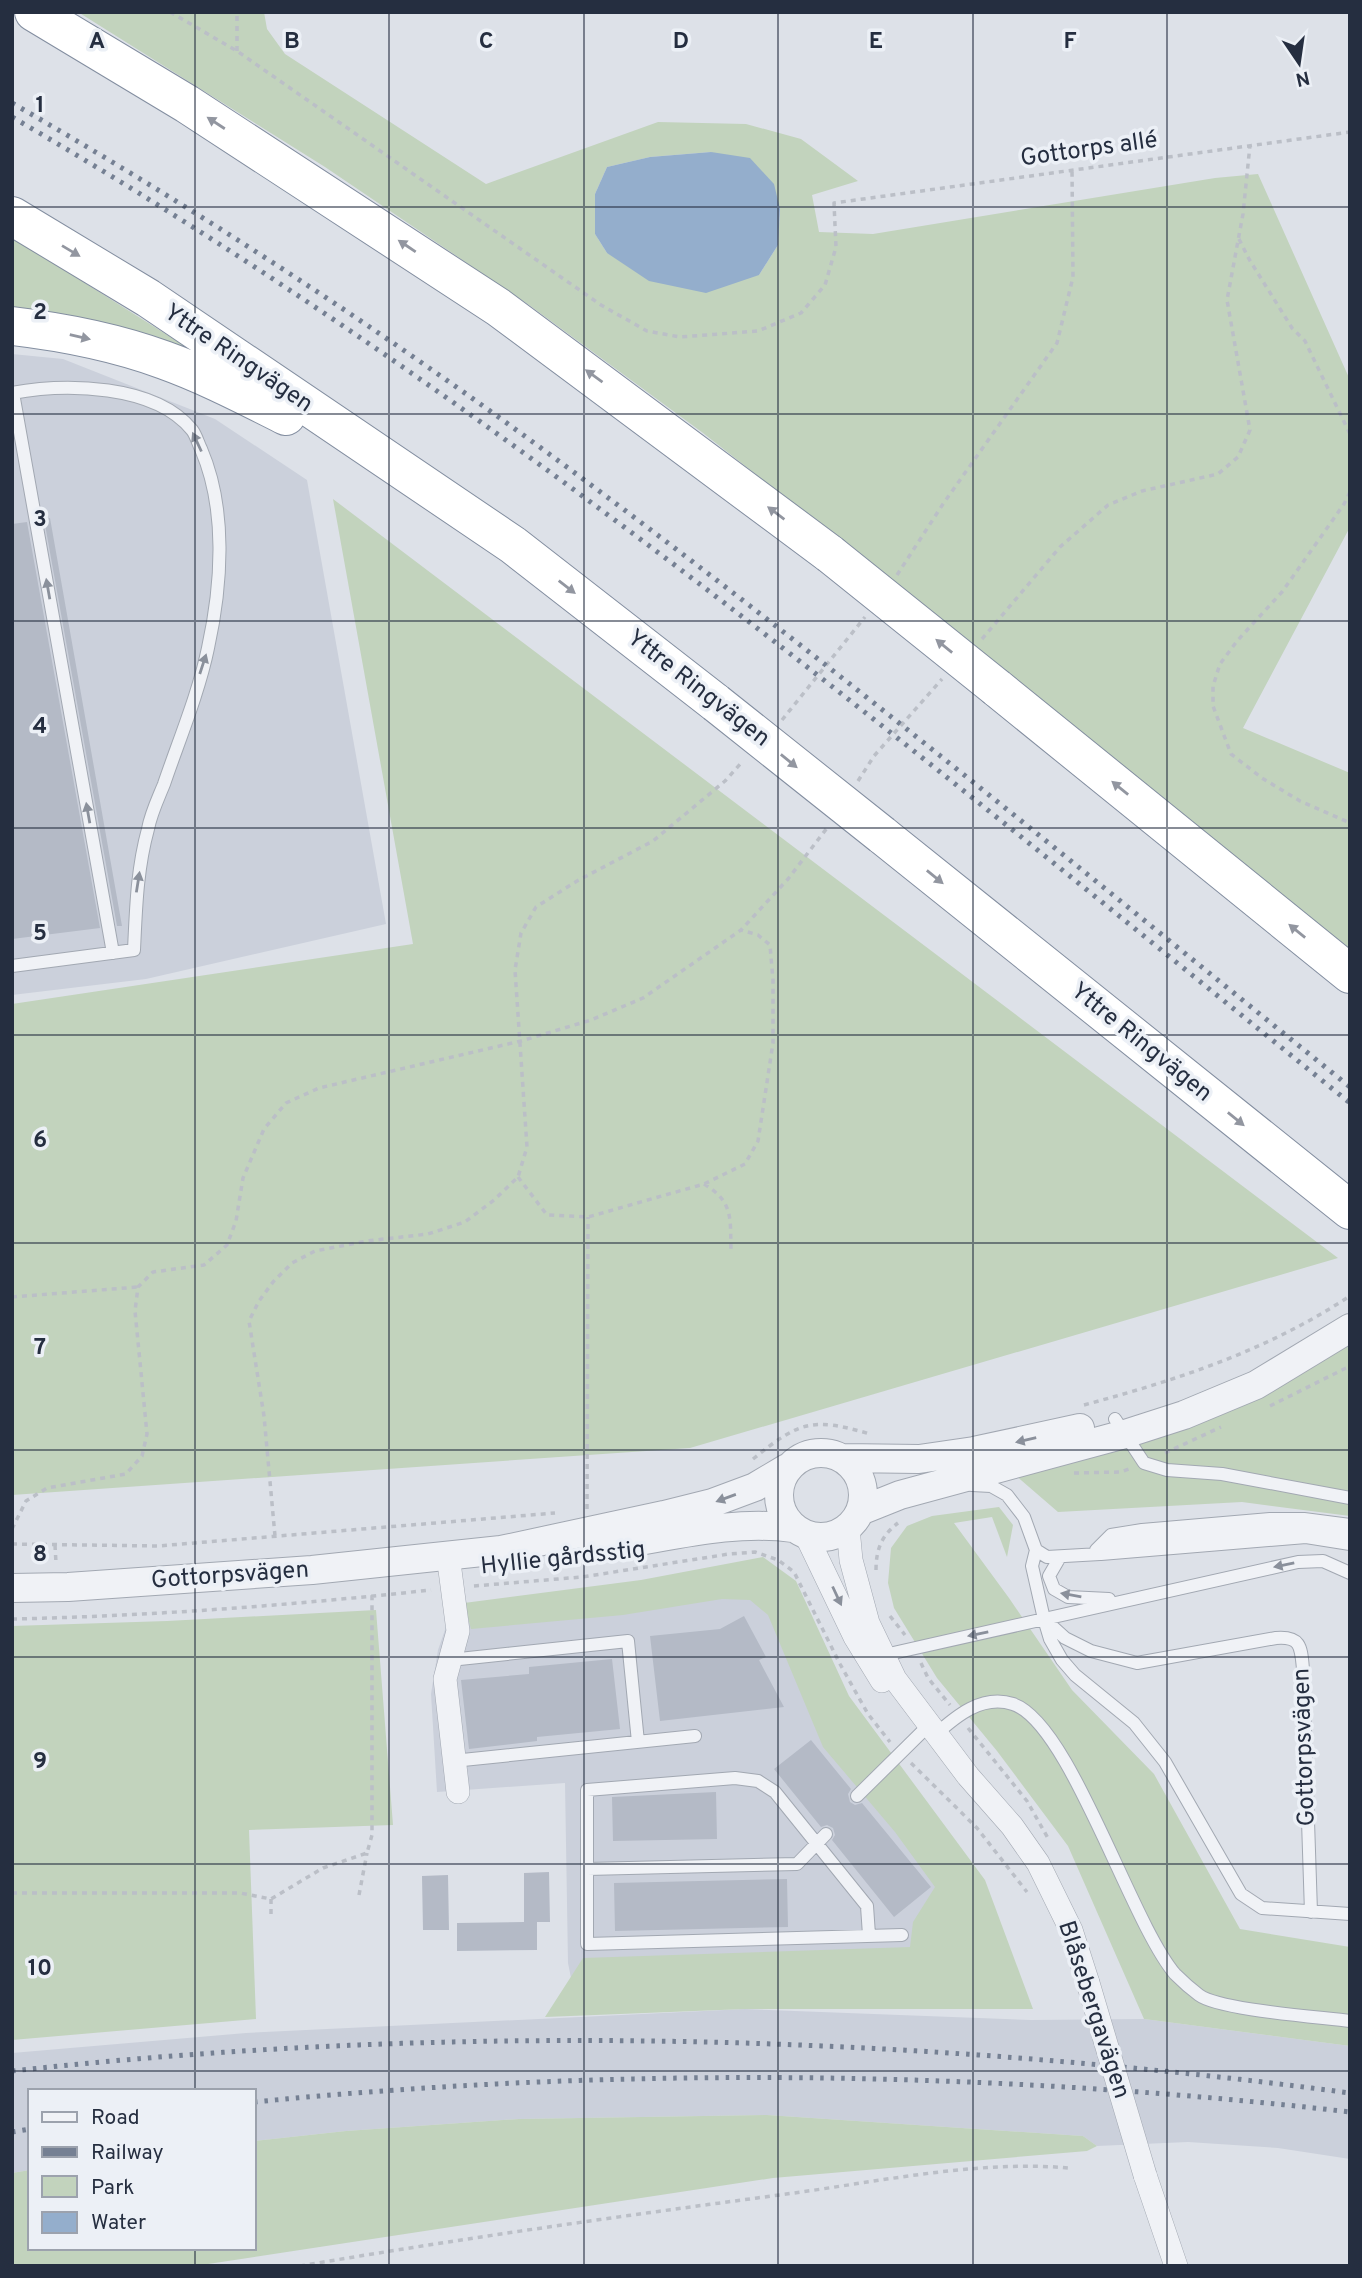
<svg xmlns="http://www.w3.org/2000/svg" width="1362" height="2278" viewBox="0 0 1362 2278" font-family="Overpass,sans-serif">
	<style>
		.built { fill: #cbd0db }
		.green { fill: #c2d3bd; fill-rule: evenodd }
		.water { fill: #94aecc }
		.building { fill: #b4bac6 }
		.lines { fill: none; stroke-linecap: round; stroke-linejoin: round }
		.service-casing { stroke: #a2a8b2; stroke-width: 14 }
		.minor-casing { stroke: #a2a8b2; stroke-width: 24 }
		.tertiary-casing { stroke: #a2a8b2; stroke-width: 30 }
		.motorway-casing { stroke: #838ea0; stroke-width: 40 }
		.path { stroke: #bbbfc7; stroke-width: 3.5; stroke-dasharray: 5 5; stroke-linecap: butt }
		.service { stroke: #f0f2f6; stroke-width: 12 }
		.minor { stroke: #f0f2f6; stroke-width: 23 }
		.tertiary { stroke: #f0f2f6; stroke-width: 28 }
		.motorway { stroke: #fff; stroke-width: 38 }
		.rail { stroke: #758093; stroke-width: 5; stroke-dasharray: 3.5 7; stroke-linecap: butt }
		.minor-bridge-casing { stroke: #a2a8b2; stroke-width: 24; stroke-linecap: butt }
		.motorway-bridge-casing { stroke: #838ea0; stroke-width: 40; stroke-linecap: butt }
		.minor-bridge { stroke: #f0f2f6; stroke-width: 23 }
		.motorway-bridge { stroke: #fff; stroke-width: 38 }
		.oneway { fill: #9296a0 }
		.oneway2 { fill: #8a909b }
		.grid { fill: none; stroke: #252e40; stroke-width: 2; stroke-opacity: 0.55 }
		.labels { text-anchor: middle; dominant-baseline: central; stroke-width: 7; stroke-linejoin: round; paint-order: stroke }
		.street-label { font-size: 24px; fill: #252e40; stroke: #ecf0f6 }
		.grid-label { font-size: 23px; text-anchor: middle; font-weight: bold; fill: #252e40; stroke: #ecf0f6; stroke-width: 7; stroke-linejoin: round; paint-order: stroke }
	</style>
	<rect width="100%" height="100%" fill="#dde1e8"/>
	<!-- built -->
	<path class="built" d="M12,354l51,5 152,60 92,61 79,444 -240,55 -134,16z
		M712,1587l42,4 164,236 53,156 -398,5 -5,-25 -3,-180 -128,9 -6,-98 7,-44 9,-26z
		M745,2009l286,11 113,-1 206,27v113l-72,-11 -90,-6 -91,4 -14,-10 -316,-21 -248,4 -173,12 -92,10v-50h-224v79l-18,3v-120l234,-20z"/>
	<!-- green -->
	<path class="green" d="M78,12h186l3,17 18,25 201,130 172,-62 88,2 55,15 57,42 -46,14 7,37 54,2 342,-56 43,-4 92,206v147l-107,201 107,45v178l-361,-294 -286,-224 -174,-128 -204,-138zM711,152l69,57 -2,36 -19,30 -152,-22 -12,-19v-40l12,-27 43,-10z
		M12,237l225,142 -225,-61z
		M333,499l1005,759 -648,190 -678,47v-491l401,-60z
		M1350,1343v173l-108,-14 -184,10 -44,-38z
		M999,1507l14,18 -6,32 -15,-40 -38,6 55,75 63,92 82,84 86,155 110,18v99l-206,-27 -76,-173 -71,-95 -60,-73 -43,-70 -6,-25 3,-35 16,-22 25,-10z
		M763,1557l33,24 53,115 136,184 48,129h-288l-200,8 38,-59 327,-11 3,-25 22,-35 -40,-55 -72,-85 -55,-132 -18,-15 -28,-1 -99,16 -152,14 -7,-26 177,-23z
		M376,1610l17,215 -144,5 7,189 -244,21v-414l155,-5z
		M767,2115l316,21 14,10 -10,5 -314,27 -578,88h-183v-93l18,-3v78h224v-107l92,-10 173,-12z"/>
	<!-- water -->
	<path class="water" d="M711,152l39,6 24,26 6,25 -2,36 -19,30 -53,18 -57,-12 -42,-28 -12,-19v-40l12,-27 43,-10z"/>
	<!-- building -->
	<path class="building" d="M50,518l72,408h-5l-73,-407z
		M27,522l73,406 -88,11v-415z
		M744,1616l22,41 -7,3 25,47 -124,14 -10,-85 70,-7z
		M612,1659l8,70 -83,8v4l-68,8 -8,-69 68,-6v-7z
		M811,1740l40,49 -3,5 2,8 5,3 7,-2 69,84 -37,30 -62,-77 3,-5 -2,-7 -6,-3 -6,2 -47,-58z
		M716,1792l1,47 -104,2 -1,-44z
		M549,1872l1,50h-13v28l-80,1v-28l67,-1v-49z
		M448,1875l1,55h-26l-1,-54z
		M787,1879l1,48 -173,4 -1,-48z"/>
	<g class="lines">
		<defs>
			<path id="service" d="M12,393c53,-10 143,-9 180,37 4,5 6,13 9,19 26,60 21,135 7,199 -9,44 -29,92 -44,136 -6,15 -13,29 -16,45 -11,40 -12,79 -14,121l-122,16
				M13,393l100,560
				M1115,1419l29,44 23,7 55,4 128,24
				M972,1485l19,1 16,9 17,22 12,33 11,7 53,-3 16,-11 22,-3 102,-9 67,-3 43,6
				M1036,1550l-4,16 12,53 6,20 12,21 13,15 59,48 31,39 76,132 21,14 88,6
				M1096,1550l15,-15 31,-5 128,-11h34l46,6
				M1101,1554l205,-17 44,7
				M1060,1557l-11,19 5,13 14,8 41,2
				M1044,1619l21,19 26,13 46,12 139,-25c25,-2 25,9 27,31l8,243
				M880,1656l418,-94 25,-1 27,12
				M450,1660l178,-19 10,101
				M934,1736c22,-20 48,-42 79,-32 57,19 117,217 162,270 7,7 16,15 24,21 20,15 121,22 151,26
				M453,1761l242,-25
				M857,1796l73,-72
				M587,1869l210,-5 29,-30
				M869,1935l-2,-29 -92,-114 -17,-11 -23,-3 -148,12v154l315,-9"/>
			<path id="minor" d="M848,1528l3,32 17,63 27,56 73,97 44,50 26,37 33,67 17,53
				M806,1535l49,102 27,44
				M448,1555l10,76 -13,48 13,113
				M1145,2175l31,91"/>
			<path id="tertiary" d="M779 1495a42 42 0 1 1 84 0a42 42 0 1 1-84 0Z
				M843,1458l76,1 55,-8 106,-23
				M860,1511l40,-16 225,-61 59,-19 72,-30 94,-57
				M594,1548c67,-8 132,-29 199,-20
				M12,1588l56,-1 244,-17 189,-20 163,-35 48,-12 43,-16 32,-19"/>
			<path id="motorway" d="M34,12l153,92 311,203 332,247
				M12,216l136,82 365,247 203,158
				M12,326c51,6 103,16 152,34 42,15 82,36 122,56
				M997,688l353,286
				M882,835l468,375"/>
		</defs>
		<!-- service casing -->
		<use href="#service" class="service-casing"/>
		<!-- minor casing -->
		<use href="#minor" class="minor-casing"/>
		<!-- tertiary casing -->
		<use href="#tertiary" class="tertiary-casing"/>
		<!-- motorway casing -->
		<use href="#motorway" class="motorway-casing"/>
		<!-- path -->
		<path class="path" d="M170,12l67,39 364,254 46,26 33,6 78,-6 43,-18 24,-28 11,-38 -2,-44 516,-71
			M237,51v-39
			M1239,239l10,20 43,69 13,13 45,93
			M1350,492l-6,12 -62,88 -45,49 -17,23 -7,22v20l18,48 31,24 38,23 50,22
			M897,575l46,-71 114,-161 16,-66 -1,-107
			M982,639l78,-92 48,-42 34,-14 76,-17 20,-17 12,-27 -23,-130 16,-86 7,-69
			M782,720l83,-103
			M858,781l16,-25 68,-77
			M518,1177l29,38 41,2 116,-33 41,-20 13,-23 15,-98v-63l-3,-35 -12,-10 -17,-5
			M704,1184c30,18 26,35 27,66
			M12,1297l126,-10
			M1084,1405c96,-26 182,-54 266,-109
			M1270,1406l80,-40
			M1165,1453l56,-26
			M753,1459c47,-38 59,-42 117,-25
			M1074,1473l47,-1 8,-3
			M587,1509l1,-292
			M12,1529l14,-28 21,-13 79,-14 16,-18 5,-22 -12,-123 3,-24 15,-15 51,-7 23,-20 9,-24 7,-43 21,-49 22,-26 33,-15 202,-47 70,-21 52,-22 98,-68 47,-51 39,-51
			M275,1536l-11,-120 -15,-95 10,-20 14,-19 19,-19 23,-12 52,-10 61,-7 37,-12 29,-22 24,-23 9,-30 -12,-177 6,-37 15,-26 41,-26 76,-40 72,-60 18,-20
			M12,1544l146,2 397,-33
			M55,1545l1,18
			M876,1570c0,-21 6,-35 22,-47
			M474,1586l108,-9 147,-23 26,-2 23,8 16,12 46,92 28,50 22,28
			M890,1616l15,19
			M12,1619c140,-3 280,-14 419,-29
			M921,1663l7,15 22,27
			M968,1728l59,73 22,39
			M911,1763l66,65 50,64
			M12,1893h228l31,6 52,-31 44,-15 5,-18v-240
			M359,1895l8,-42
			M271,1899v19
			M300,2266c164,-28 329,-51 494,-73 88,-12 186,-33 275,-25"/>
		<!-- service -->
		<use href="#service" class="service"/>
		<!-- minor -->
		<use href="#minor" class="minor"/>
		<!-- tertiary -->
		<use href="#tertiary" class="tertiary"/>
		<!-- motorway -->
		<use href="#motorway" class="motorway"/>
		<!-- rail -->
		<path class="rail" d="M12,103c181,104 357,219 525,342 278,204 544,425 813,642
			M12,117c481,279 907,638 1338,986
			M12,2071c445,-49 894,-37 1338,22
			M254,2102c364,-36 732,-32 1096,10
			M12,2132l18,-3"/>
		<defs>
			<path id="minor-bridge" d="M1088,1983l57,192"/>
			<path id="motorway-bridge" d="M830,554l167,134
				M716,703l166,132"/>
		</defs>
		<!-- minor-bridge casing -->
		<use href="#minor-bridge" class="minor-bridge-casing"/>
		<!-- motorway-bridge casing -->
		<use href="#motorway-bridge" class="motorway-bridge-casing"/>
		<!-- minor-bridge -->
		<use href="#minor-bridge" class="minor-bridge"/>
		<!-- motorway-bridge -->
		<use href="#motorway-bridge" class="motorway-bridge"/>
	</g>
	<!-- one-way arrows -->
	<defs><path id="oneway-solid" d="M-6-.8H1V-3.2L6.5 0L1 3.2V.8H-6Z" transform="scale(1.75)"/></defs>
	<g class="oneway">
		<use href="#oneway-solid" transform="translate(216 123) rotate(-147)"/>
		<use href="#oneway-solid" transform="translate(407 246) rotate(-146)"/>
		<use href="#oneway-solid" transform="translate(71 251) rotate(31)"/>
		<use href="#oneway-solid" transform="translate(80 337) rotate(13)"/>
		<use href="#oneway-solid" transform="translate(594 376) rotate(-144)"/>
		<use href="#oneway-solid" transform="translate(776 513) rotate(-143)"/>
		<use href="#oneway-solid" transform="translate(567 587) rotate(38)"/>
		<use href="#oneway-solid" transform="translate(944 646) rotate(-141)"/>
		<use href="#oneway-solid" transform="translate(789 761) rotate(39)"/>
		<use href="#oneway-solid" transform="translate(1120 788) rotate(-141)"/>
		<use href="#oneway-solid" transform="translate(935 877) rotate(39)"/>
		<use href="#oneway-solid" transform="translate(1297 931) rotate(-141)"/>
		<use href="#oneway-solid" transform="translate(1236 1119) rotate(39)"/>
	</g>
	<g class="oneway2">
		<use href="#oneway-solid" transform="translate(197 442) rotate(-115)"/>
		<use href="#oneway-solid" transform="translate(48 589) rotate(-100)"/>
		<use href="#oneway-solid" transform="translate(203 664) rotate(-72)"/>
		<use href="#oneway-solid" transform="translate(88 813) rotate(-100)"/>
		<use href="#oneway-solid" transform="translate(138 882) rotate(-81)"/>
		<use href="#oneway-solid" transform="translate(1026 1440) rotate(167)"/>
		<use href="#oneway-solid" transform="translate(726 1498) rotate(160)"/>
		<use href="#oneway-solid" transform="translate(1284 1565) rotate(168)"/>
		<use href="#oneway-solid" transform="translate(1071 1595) rotate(-170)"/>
		<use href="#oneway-solid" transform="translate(837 1596) rotate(65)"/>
		<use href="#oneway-solid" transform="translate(978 1634) rotate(168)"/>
	</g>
	<!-- grid -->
	<path class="grid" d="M195,12v2079M389,12v2254M584,12v2254M778,12v2254M973,12v2254M1167,12v2254M12,207h1338M12,414h1338M12,621h1338M12,828h1338M12,1035h1338M12,1243h1338M12,1450h1338M12,1657h1338M12,1864h1338M12,2071h1338M195,2248v18"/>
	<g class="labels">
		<!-- street labels -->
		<g class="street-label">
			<text transform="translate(1089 150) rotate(-8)">Gottorps allé</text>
			<text transform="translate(238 359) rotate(34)">Yttre Ringvägen</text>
			<text transform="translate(698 689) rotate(38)">Yttre Ringvägen</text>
			<text transform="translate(1141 1043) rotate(39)">Yttre Ringvägen</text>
			<text transform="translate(563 1559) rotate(-6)">Hyllie gårdsstig</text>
			<text transform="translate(230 1576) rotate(-4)">Gottorpsvägen</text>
			<text transform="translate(1305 1747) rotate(-92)">Gottorpsvägen</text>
			<text transform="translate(1093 2010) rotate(72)">Blåsebergavägen</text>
		</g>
	</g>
	<g class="grid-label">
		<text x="97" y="48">A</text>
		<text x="292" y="48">B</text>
		<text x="486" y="48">C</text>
		<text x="681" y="48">D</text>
		<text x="876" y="48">E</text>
		<text x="1070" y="48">F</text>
		<text x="40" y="112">1</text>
		<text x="40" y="319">2</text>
		<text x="40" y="526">3</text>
		<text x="40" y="733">4</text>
		<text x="40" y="940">5</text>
		<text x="40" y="1147">6</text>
		<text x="40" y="1354">7</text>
		<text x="40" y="1561">8</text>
		<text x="40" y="1768">9</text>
		<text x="40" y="1975">10</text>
	</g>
	<!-- border -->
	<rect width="1362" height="2278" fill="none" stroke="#252e40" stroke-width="28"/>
	<!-- legend -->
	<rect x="28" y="2089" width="228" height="161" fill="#ecf0f6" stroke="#9ca2ad" stroke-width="2"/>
	<rect x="42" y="2112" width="35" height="10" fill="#f0f2f6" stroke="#9ca2ad" stroke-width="2"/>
	<text x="91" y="2124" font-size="21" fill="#252e40">Road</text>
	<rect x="42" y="2147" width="35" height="10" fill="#758093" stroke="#9ca2ad" stroke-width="2"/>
	<text x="91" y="2159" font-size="21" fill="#252e40">Railway</text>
	<rect x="42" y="2176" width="35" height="21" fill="#c2d3bd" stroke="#9ca2ad" stroke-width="2"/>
	<text x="91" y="2194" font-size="21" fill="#252e40">Park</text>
	<rect x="42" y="2212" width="35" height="21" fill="#94aecc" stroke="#9ca2ad" stroke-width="2"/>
	<text x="91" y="2229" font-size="21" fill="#252e40">Water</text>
	<!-- north arrow -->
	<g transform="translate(1299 63) rotate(167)" stroke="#ecf0f6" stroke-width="5" paint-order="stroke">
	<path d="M0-5L12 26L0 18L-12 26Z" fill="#252e40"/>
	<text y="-10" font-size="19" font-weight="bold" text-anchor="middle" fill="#252e40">N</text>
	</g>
</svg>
